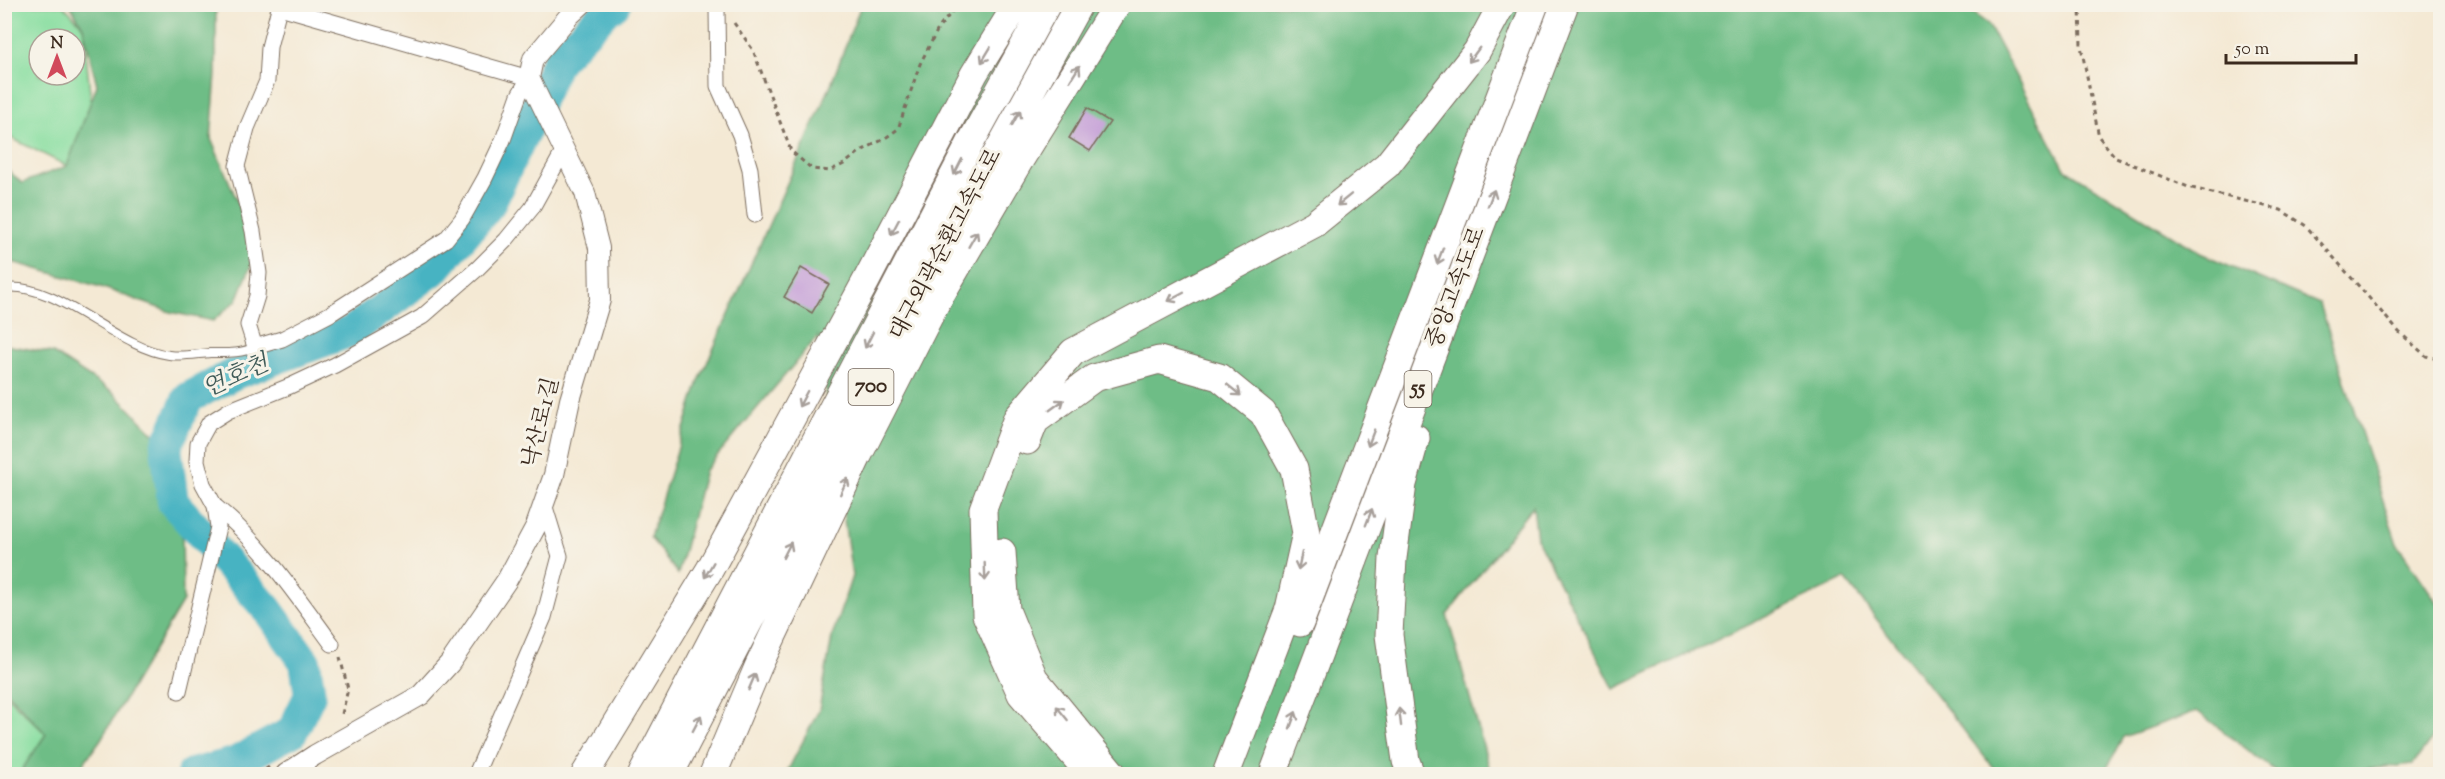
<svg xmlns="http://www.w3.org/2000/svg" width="2445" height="779" viewBox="0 0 2445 779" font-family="'Sorts Mill Goudy','Noto Serif KR',serif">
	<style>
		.green { fill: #88dea0; stroke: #62845f; stroke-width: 1.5; fill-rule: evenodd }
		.forest { fill: #6ebd86; stroke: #547452; stroke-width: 1.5 }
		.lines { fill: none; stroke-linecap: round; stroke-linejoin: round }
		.river { stroke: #46b3c2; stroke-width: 32 }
		.building { fill: #bf96d6 }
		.service-casing { stroke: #7c6d5e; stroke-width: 10 }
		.minor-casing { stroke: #7c6d5e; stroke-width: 17 }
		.tertiary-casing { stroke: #7c6d5e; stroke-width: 22 }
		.motorway-casing { stroke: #7c6d5e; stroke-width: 29 }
		.path { stroke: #7c6d5e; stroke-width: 3; stroke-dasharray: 4.5 4.5; stroke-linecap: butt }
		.service { stroke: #fff; stroke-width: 8 }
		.minor { stroke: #fff; stroke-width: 15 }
		.tertiary { stroke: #fff; stroke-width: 20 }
		.motorway { stroke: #fff; stroke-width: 27 }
		.oneway { stroke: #a79f9a }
		.labels { text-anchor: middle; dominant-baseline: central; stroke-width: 6; stroke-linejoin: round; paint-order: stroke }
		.shield { fill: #f7f3e8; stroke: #73665b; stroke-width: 1.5 }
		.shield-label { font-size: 21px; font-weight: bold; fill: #3b2a1e }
		.street-label { font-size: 22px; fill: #3b2a1e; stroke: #f7f3e8 }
		.water-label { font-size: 24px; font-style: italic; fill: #3f5a57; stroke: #f7f3e8 }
	</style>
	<rect width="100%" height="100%" fill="#f7f3e8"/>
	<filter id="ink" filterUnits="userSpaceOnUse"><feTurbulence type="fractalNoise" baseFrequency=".0167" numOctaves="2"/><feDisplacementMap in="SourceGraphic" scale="12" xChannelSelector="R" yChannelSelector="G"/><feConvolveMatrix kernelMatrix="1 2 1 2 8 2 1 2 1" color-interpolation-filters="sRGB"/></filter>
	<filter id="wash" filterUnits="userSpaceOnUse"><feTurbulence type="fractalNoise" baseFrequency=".008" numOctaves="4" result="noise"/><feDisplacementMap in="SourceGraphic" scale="24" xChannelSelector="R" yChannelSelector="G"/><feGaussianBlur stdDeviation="1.35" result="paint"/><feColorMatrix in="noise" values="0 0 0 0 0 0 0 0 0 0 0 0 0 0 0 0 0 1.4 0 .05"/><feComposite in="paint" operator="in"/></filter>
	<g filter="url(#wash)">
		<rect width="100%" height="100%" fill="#f4e9d4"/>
		<!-- green -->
		<path class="green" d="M4,5h59l20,21 8,75 -24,65 -62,-31zM39,39h36v36h-36z
			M4,693l42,41 -26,40h-15z"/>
		<!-- forest -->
		<path class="forest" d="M70,5h146v69l-5,65 25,59 19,58 -18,44 -24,21 -43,-9 -69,-25 -96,-27 -1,-93 18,16 45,-17 30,-81 -14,-58z
			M861,5h1100l27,19 77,145 135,84 120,51 77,240 43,63v121l-27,36 -87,10h-47l-82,-63 -74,26 -19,37h-106l-153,-195 -231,110 -77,-150 -4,-33 -86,109 44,159h-705l33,-64 13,-73 20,-61 -34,-240 -113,134 -27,104 -28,-37 49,-156 131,-294z
			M5,345l48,8 61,40 53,54 15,78 1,76 -82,138 -25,35h-57l27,-40 -41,-44z"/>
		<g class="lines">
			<!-- river -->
			<path class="river" d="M192,774l42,-11 58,-31 18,-37 -5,-33 -38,-53 -94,-107 -7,-55 22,-49 46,-24 118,-43 83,-62 54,-64 69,-145 48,-49 9,-7"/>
		</g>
		<g id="blocks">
			<!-- building -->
			<path class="building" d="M1087,108l23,14 -20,29 -21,-13z
				M801,268l28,16 -17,29 -28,-16z"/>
		</g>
	</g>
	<g filter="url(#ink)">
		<use href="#blocks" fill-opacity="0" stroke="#7c6d5e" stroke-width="1.5"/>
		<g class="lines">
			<defs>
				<path id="service" d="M4,162l2,6 -2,2
					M4,288c53,-7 112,60 165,67 13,2 28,-1 41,-2 16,0 31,1 45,-6"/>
				<path id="minor" d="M713,4l4,5 1,77 22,49 10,34 5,46
					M280,7l249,71 -10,17 -16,45 -18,38 -23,41 -16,20 -116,75 -48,25 -27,8 -7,-22 9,-29 2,-23 -6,-42 -16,-65 10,-38 20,-47 2,-34 11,-43
					M215,506c47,38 81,89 117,138
					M179,691l39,-164 -3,-21 -12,-22 -6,-23 1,-18 11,-20 19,-12 62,-25 45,-21 87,-48 55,-48 29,-29 26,-32 32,-58
					M476,774l68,-157 16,-61 -16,-52"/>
				<path id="tertiary" d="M286,774l29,-19 106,-60 29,-32 57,-83 29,-54 18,-51 16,-75 30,-100 -1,-52 -14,-55 -56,-115 4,-19 36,-43 13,-12"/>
				<path id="motorway" d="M1027,441l8,-20 59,-43 65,-18 60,17 44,36 31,56 12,64 -17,76 -63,165
					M1002,552l4,58 28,68 79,96
					M1300,623l235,-619
					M585,774l125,-205 156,-288 108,-207 43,-70
					M642,774l329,-632 76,-138
					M670,774l253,-487 156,-283
					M713,774l45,-107 100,-211 77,-151 85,-145 97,-156
					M1090,774l-69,-80 -35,-79 -3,-106 34,-91 56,-66 241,-128 73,-59 90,-114 25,-47
					M1273,774l292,-770
					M1411,774l-5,-13 -17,-126 4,-77 10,-74 13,-46"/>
			</defs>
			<!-- service casing -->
			<use href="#service" class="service-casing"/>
			<!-- minor casing -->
			<use href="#minor" class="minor-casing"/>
			<!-- tertiary casing -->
			<use href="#tertiary" class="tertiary-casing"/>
			<!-- motorway casing -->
			<use href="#motorway" class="motorway-casing"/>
			<!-- path -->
			<path class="path" d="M2080,4l1,42 18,91 17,21 72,29 93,23 25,16 93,106 27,24 14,4
				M734,23l19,27 38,101 21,18 17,2 15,-7 17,-13 23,-12 14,-10 22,-65 18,-35 20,-25
				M340,657l8,32 -7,29
				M258,774l11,-7"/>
			<!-- service -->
			<use href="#service" class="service"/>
			<!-- minor -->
			<use href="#minor" class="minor"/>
			<!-- tertiary -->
			<use href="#tertiary" class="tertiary"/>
			<!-- motorway -->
			<use href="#motorway" class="motorway"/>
		</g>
		<!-- one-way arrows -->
		<defs><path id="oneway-shaft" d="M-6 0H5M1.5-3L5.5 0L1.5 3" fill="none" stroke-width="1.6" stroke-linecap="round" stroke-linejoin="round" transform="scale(1.5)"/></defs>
		<g class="oneway">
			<use href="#oneway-shaft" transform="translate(986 55) rotate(121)"/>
			<use href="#oneway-shaft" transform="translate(1474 55) rotate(126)"/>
			<use href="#oneway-shaft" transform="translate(1075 73) rotate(-58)"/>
			<use href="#oneway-shaft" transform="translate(1016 118) rotate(-61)"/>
			<use href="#oneway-shaft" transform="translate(958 167) rotate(117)"/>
			<use href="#oneway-shaft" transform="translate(1491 198) rotate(-69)"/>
			<use href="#oneway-shaft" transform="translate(1344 200) rotate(141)"/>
			<use href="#oneway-shaft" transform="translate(895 227) rotate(118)"/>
			<use href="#oneway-shaft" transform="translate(973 239) rotate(-60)"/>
			<use href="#oneway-shaft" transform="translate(1440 256) rotate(111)"/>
			<use href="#oneway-shaft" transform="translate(1176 297) rotate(152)"/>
			<use href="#oneway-shaft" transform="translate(869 340) rotate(117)"/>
			<use href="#oneway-shaft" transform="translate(1234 390) rotate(39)"/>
			<use href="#oneway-shaft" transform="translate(803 399) rotate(118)"/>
			<use href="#oneway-shaft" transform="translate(1057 405) rotate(-36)"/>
			<use href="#oneway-shaft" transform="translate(1371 438) rotate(111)"/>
			<use href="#oneway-shaft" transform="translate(844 486) rotate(-65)"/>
			<use href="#oneway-shaft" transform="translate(1369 517) rotate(-69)"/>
			<use href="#oneway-shaft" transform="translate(787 550) rotate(-63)"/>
			<use href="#oneway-shaft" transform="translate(1300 561) rotate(102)"/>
			<use href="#oneway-shaft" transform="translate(709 570) rotate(120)"/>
			<use href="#oneway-shaft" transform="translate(985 572) rotate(88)"/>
			<use href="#oneway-shaft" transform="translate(752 682) rotate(-67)"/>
			<use href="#oneway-shaft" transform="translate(1062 713) rotate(-129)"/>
			<use href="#oneway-shaft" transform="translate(1400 717) rotate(-97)"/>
			<use href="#oneway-shaft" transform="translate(1293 720) rotate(-70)"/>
			<use href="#oneway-shaft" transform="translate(697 723) rotate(-62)"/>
		</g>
	</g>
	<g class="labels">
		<!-- shield labels -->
		<g class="shield">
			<rect x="848.5" y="369" width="45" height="36" rx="4.5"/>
			<rect x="1404.5" y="371" width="27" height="36" rx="4.5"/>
		</g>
		<g class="shield-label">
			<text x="871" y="387">700</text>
			<text x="1418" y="389">55</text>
		</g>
		<!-- street labels -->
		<g class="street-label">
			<text transform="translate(947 245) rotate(-62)">대구외곽순환고속도로</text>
			<text transform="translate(1457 288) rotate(-69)">중앙고속도로</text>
			<text transform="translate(542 423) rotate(-76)">낙산로1길</text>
		</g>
		<!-- water labels -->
		<g class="water-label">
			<text transform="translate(236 377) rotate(-24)">연호천</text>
		</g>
	</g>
	<!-- margin -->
	<rect width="2445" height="779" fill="none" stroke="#f7f3e8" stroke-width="24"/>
	<!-- north arrow -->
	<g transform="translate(57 57)"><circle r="28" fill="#f7f3e8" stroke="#aca397" stroke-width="1.5"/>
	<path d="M0-4.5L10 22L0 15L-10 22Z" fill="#d1495b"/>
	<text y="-9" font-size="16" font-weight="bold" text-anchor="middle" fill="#3b2a1e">N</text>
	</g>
	<!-- scale -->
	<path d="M2226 54v9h130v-9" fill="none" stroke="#3b2a1e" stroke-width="3"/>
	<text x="2235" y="54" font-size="18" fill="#3b2a1e" stroke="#f7f3e8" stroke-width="4.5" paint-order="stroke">50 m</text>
</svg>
